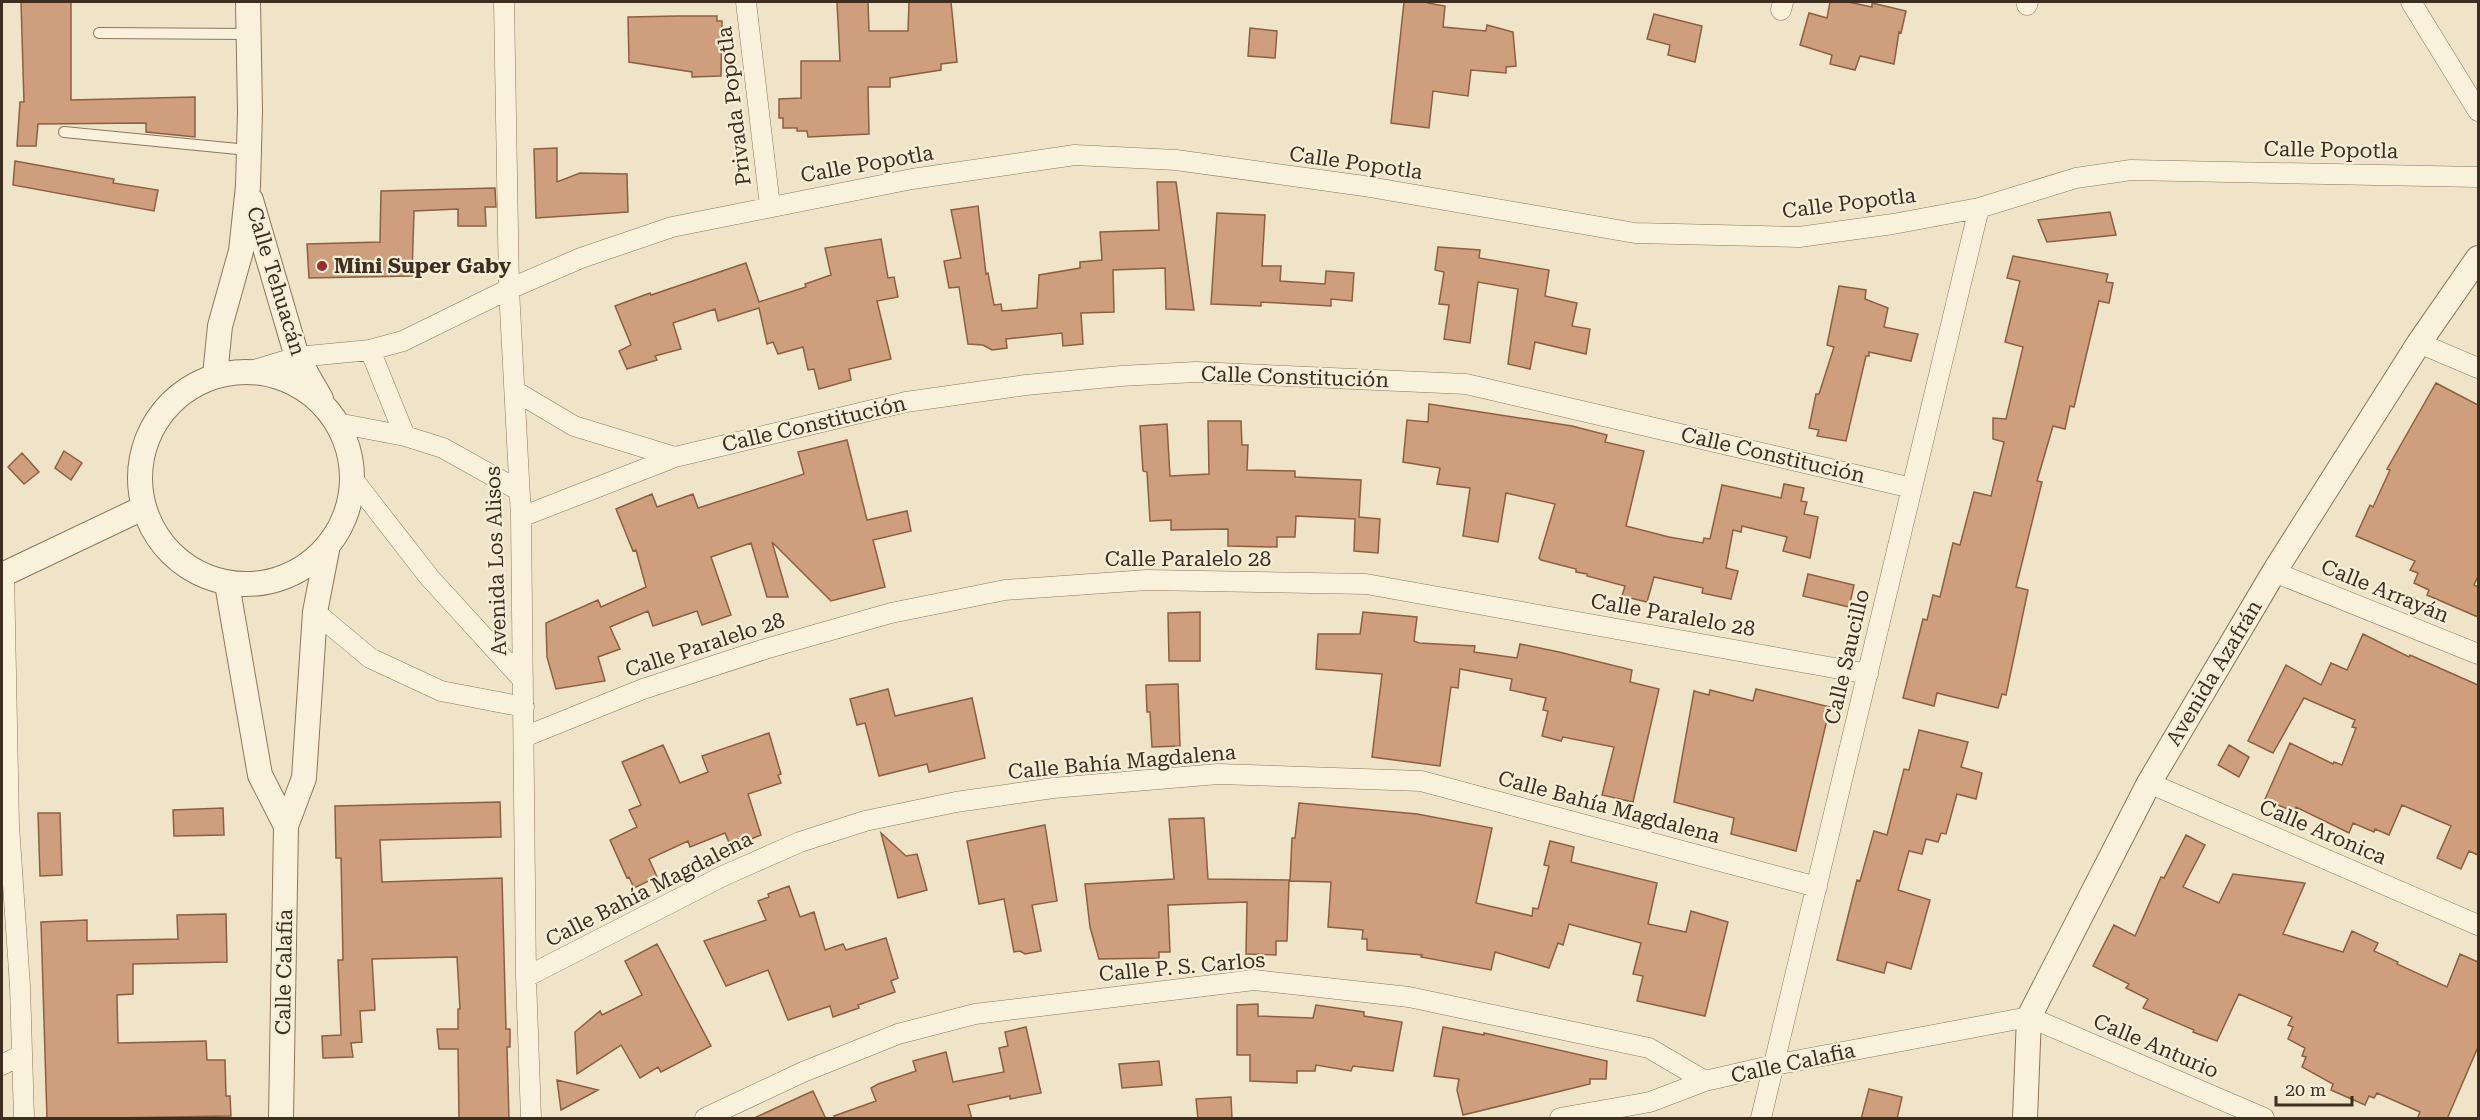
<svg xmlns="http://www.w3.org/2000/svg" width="2480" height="1120" viewBox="0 0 2480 1120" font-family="'Roboto Serif',serif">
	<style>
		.building { fill: #cf9f7d; stroke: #8d5f41; stroke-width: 1.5 }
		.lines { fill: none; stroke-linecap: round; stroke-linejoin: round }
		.service-casing { stroke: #8d765c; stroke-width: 12 }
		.minor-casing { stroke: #8d765c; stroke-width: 21 }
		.tertiary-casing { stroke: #8d765c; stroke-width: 26 }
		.service { stroke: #faf1dc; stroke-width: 10 }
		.minor { stroke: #faf1dc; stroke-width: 20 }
		.tertiary { stroke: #faf1dc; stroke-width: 24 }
		.poi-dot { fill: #9e2a2b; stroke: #f7eed8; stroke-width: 2 }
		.labels { text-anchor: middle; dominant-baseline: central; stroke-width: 4.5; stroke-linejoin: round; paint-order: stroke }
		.street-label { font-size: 21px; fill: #3d2e20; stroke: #f7eed8 }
		.poi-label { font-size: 21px; font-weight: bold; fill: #3d2e20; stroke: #f7eed8; text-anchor: start }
	</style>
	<rect width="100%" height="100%" fill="#f0e4c8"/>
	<!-- building -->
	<path class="building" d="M21,2h50v98l124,-3v40l-49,-5v-9l-108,1 -2,22h-19l3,-44h4z
		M837,2h31l1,29h39l1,-29h42l6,60 -16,2v6l-51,8v9h-22l1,47 -61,3 -1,-6h-10v-3h-14v-10h-4v-19l22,-1v-37h39z
		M1404,2h24v1l17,3 -2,21 43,4 1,-6 26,7 3,34 -10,1v6l-35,-3 -3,26 -35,-5 -4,37 -38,-5z
		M1830,2h18l24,5v-4l34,8 -5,22 -2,-1 -5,32 -34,-8 -5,14 -25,-6 2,-9 -32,-10 9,-32 18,5z
		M1654,14l48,12 -7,36 -27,-7 2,-10 -23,-6z
		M678,16h39v5h5l-1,55 -29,1v-5l-63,-10 -1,-45z
		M1250,28l27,3 -2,27 -27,-2z
		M557,148v34l23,-9 47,1 1,38 -92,6 -2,-69z
		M15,161l99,18 -1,4 45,7 -4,21 -141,-26z
		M1157,182h19l18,128 -28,-1 -1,-41 -52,2 1,42 -33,1 2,31 -20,2 -1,-13 -56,6 1,9 -15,2 -9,-5 -15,-1 -9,-57 -10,1 -5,-27 17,-3 -10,-48 27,-4 8,68 2,-1 6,32 7,-1 1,7 35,-3 2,-33 41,-7v-6l22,-2 -2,-28 59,-2z
		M495,188l1,19h-11l1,19h-28v-17l-44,2 -2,65 -103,2 -2,-34 73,-2 1,-51z
		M2110,212l6,23 -69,7 -9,-22z
		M1217,213l48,2 -3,51h19l-1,15 45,3 1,-13 28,2 -2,28 -21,-2v7l-70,-4v4l-50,-2z
		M881,239l7,39 6,-1 4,20 -21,4 14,58 -42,10 2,11 -32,9 -5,-20 -6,1 -5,-23 -25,7 -5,-12 -6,2 -8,-36 -41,13 -3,-12 -42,14 8,26 -26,7 2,4 -30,9 -8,-18 12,-6 -16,-39 35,-13 1,2 95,-32 13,39 47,-15 -1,-3 26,-9 -6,-27z
		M1438,247l42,3 -1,8 70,12 -4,26 32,7 -5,23 18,3 -4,25 -51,-12 -5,27 -22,-5 10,-75 -40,-7 -8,61 -26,-4 5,-34 -10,-1 5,-32 -9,-2z
		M2013,256l95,18 -2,8 7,1 -4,20 -10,-2 -25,106 -4,-1 -5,23 -12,-3 -16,55 5,1 -26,105 12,3 -22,105 -4,-1 -4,14 -61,-15 -3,13 -31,-8 20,-79 4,1 6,-25 7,2 13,-54 7,2 14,-53 17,4 13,-54 -11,-3v-21l13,1 17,-72 -18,-5 15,-61 -13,-3z
		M1839,286l27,4 -1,9 23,9 -4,19 34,7 -7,27 -42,-9v4h-3l-20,85 -29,-5 2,-6 -10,-2 7,-34h3l15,-47 -7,-2z
		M2436,383l42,22v171l-4,9 4,2v30l-51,-22 2,-5 -15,-7 4,-10 -8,-3 5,-9 -59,-25 14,-31 3,2 17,-37 -3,-1z
		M1429,404l143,22 35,9 -2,7 39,9 -18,75 43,11 34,6 1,-5 6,1 12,-54 59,13 3,-14 20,4 -3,13 6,1 -3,12 14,3 -8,41 -27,-7 4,-14 -45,-11 -1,6 -8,-2 -7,38 12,3 -7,28 -29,-6 1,-5 -49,-11 -7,25 -25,-6 3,-10 -38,-10v-2l-11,-2v-3l-35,-9 -2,-2 16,-54 -49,-11 -8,49 -35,-6 7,-48 -33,-4 3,-16 -37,-6 4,-42 21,2z
		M1208,421h33l1,24h6l-1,25 48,1v6l66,3 -2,37 21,2 -2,34 -24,-2 1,-32 -59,-3 -1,21h-18v10l-49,-1v-17l-57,1v-10l-21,1 -3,-49 -4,-1 -3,-45 27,-2 3,52 39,-2z
		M847,440l20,80 40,-9 4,20 -38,9 12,47 -54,14 -59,-59 16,55h-21l-16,-54 -40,14 20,58 -29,10 -5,-14 -44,15 -5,-15 -38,16 10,22 -22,8 7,24 -49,8 -9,-32 -1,-34 52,-23 3,7 45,-20 -10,-37 -3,1 -17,-42 36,-15 5,13 36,-13 5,14 106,-34 -6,-22z
		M64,451l18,12 -11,17 -16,-12z
		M22,453l17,19 -15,12 -16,-17z
		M1808,574l46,11 -5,22 -46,-11z
		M1200,612v49h-31l-1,-48z
		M1363,612l54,5 -3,24 5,2 56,3 -1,6 43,6 3,-14 39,8 73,18 -2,12 29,7 -26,113 -31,-7 12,-48 -51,-10 -2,4 -19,-5 6,-25 -5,-1 3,-12 -36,-8 2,-11 -52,-10 -2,19 -7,-1 -11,79 -68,-9 10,-83 -66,-5 2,-35h42z
		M2363,634l46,23 1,-2 68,30v170l-9,-4 -8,18 -24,-11 14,-32 -49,-21 -13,30 -14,-6 -1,3 -21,-9 -4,10 -53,-26 -2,5 -29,-13 25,-56 43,21 1,-2 8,3 14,-37 -4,-1 3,-7 -51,-22 -31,55 -25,-12 38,-76 35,20 10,-22 16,7z
		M1178,684l2,62 -28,1 -2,-35h-3l-1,-27z
		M888,689l7,27 77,-18 13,60 -56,14 -2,-8 -48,12 -14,-53 -8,2 -7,-26z
		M1756,689l74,18 -34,144 -65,-17 3,-16 -60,-16 20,-111 15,4 1,-5 43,11z
		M1919,730l49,12 -7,25 21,6 -6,26 -19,-5 -11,40 -5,-1 -3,9 -12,-3 -4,15 -13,-3 -11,39 32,10 -19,69 -24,-7 -3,11 -47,-13 20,-80 3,1 14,-50 13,4 17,-66 5,1z
		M769,733l12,41 -3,1 3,8 -33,11 13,41 -30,12 -6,-14 -35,14 -2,-6 -39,18 8,18 -23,11 -5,-11 -2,1 -17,-38 27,-13 -8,-17 12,-5 -19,-43 41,-17 17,38 28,-11 -6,-16z
		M2229,745l20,12 -10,20 -21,-12z
		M500,802l1,35 -121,3 2,42 120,-4 4,151h4v18h-3l2,72h-50l-1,-70h-19l-2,-20h21v-20h2l-3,-52 -85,2 3,51 -15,1 2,31 -11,1 2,14 -30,1 -1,-22 19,-1 -3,-75h5l-2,-102h-5l-1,-52z
		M1299,803l118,11 75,14 -16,75 56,13 1,-8 5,1 11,-43 -5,-1 6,-24 24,6 -3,15 86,21 -9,41 38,8 5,-21 37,11 -23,94 -68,-15 6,-25 -10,-2 8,-31 -65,-17 -7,-2 -6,21 -5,-2 -9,25 -54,-16 -4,18 -70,-13 1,-2 -55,-5v-11h-5l1,-9 -35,-3 3,-45 -41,-1 2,-43h3z
		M223,808l1,27 -50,1 -1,-26z
		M38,813h22l2,62 -22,1z
		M1204,818l4,61 81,1 -2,61h-11v14l-30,-1 1,-52 -79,3 2,47h-11v6l-60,1 -9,-32 -5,-43 89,-5 -5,-60z
		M1045,825l12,76 -25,4 9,46 -16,3 -5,-3 -6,1 -10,-53 -25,5 -12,-63z
		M881,833l25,23 11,-2 10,36 -29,8z
		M2186,835l19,10 -22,42 36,16 14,-29 72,9 -22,51 60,18 9,-21 26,12 -4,8 24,11 -1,2 50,23 13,-33 18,8v85l-31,72h-30l3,-7 -43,-19 -3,5 -5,-2 -4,9 -34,-15 2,-6 -31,-17 4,-10 -4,-1 3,-8 -17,-9 5,-12 -5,-2 4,-8 -53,-23 -22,47 -24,-9 1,-2 -51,-22 5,-9 -22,-11 3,-4 -36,-18 21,-41 21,11 26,-59 3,1z
		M789,886l11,31 14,-5 11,38 18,-6 3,6 40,-12 12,40 -7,3 4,11 -37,13 1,3 -26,9 -3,-11 -42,14 -20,-50 -42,16 -22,-45 62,-21 -8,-19 11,-4 -1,-3z
		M226,914l1,48 -94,2v30l-16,1 1,48 88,-2 1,19h18l1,36h4l1,20 -184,3 -6,-197 46,-2v21l91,-2 -1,-24z
		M657,944l54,102 -50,26 -3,-5 -18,11 -19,-33 -44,29 -2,-42 25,-21 2,4 40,-20 -17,-34z
		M1258,1004v12l55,2 3,-13 48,7v4l38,6 -9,49 -40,-5 -2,5 -35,-6 -1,6h-18v12l-47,-2v-26h-13v-50z
		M1026,1027l15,66 -31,6v-3l-42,9 4,14h-137l-1,-3 42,-15 -5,-13 7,-4 38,-13 -3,-10 33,-9 7,30 51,-10 -5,-24 9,-2 -3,-14z
		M1443,1027l41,8v-2l123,28 -1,18h-16v5l-127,31 -6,-25 2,-11 -25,-3z
		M1159,1061l3,24 -40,3 -3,-24z
		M557,1080l41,10 -37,20z
		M1869,1089l33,8 -5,22h-36z
		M813,1091l13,28h-74l52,-24z
		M1231,1097l1,22h-34l-2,-20z"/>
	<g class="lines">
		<defs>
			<path id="service" d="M99,33l150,1
				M64,132l184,18"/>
			<path id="minor" d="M504,2l5,287 12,228 5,460 5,141
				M746,2l24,204
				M2411,2l67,109
				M2027,5l1,-3
				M1781,10l2,-8
				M2419,343l59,25
				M370,350l35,86
				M251,371l46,-14 73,-7 33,-9 106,-52 72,-31 91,-31 240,-48 163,-24 101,5 188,26 271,47 164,4 94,-13 86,-16 97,-30 55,-8 347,7
				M515,391l59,35 101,31
				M337,423l68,13 38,12 75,42
				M352,478l77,99 94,103
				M521,517l154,-60 231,-55 120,-17 95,-9 75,-4 270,12 446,104
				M2274,572l204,82
				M4,573l5,253 11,160 4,132
				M315,612l55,46 71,33 83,16
				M524,737l119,-48 122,-40 126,-36 114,-23 142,-10 219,4 502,90
				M2149,783l329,142
				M526,977l197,-101 77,-34 65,-21 91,-19 97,-14 165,-14 203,7 396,106
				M2,1065l19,-10
				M705,1118l98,-46 95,-38 77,-20 279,-34 155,17 240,51 56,33
				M1560,1118l90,-16 55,-21 69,-16 255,-48 235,101
				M1761,1118l218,-910"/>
			<path id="tertiary" d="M251,200l46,157 24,42
				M140 478a106 106 0 1 1 212 0a106 106 0 1 1-212 0Z
				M215,375l5,-49 21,-75 7,-65 2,-75 -2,-109
				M2,575l141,-67
				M227,584l33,191 26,51
				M281,1118l5,-292 18,-48 11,-166 13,-67
				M2025,1118l4,-101 120,-234 125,-211 145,-229 59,-85"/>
		</defs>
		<!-- service casing -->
		<use href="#service" class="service-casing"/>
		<!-- minor casing -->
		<use href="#minor" class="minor-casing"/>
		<!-- tertiary casing -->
		<use href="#tertiary" class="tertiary-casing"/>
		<!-- service -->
		<use href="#service" class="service"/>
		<!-- minor -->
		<use href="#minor" class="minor"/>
		<!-- tertiary -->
		<use href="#tertiary" class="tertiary"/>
	</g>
	<!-- markers -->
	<circle class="poi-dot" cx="322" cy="266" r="6"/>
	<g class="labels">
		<!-- street labels -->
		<g class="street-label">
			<text transform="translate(734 106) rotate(-97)">Privada Popotla</text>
			<text transform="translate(2331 150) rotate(1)">Calle Popotla</text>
			<text transform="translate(1356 163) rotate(8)">Calle Popotla</text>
			<text transform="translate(867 164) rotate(-10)">Calle Popotla</text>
			<text transform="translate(1849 203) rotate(-7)">Calle Popotla</text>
			<text transform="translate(276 281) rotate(73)">Calle Tehuacán</text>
			<text transform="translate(1295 377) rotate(2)">Calle Constitución</text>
			<text transform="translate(814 424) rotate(-13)">Calle Constitución</text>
			<text transform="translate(1773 455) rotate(13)">Calle Constitución</text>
			<text x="1188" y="559">Calle Paralelo 28</text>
			<text transform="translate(496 561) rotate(-92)">Avenida Los Alisos</text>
			<text transform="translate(2385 591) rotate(22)">Calle Arrayán</text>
			<text transform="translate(1673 615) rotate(10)">Calle Paralelo 28</text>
			<text transform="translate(705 645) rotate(-18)">Calle Paralelo 28</text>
			<text transform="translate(1847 657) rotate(-77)">Calle Saucillo</text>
			<text transform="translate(2214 673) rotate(-59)">Avenida Azafrán</text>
			<text transform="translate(1122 762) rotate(-5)">Calle Bahía Magdalena</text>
			<text transform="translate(1609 807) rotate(15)">Calle Bahía Magdalena</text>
			<text transform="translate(2323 832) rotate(23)">Calle Aronica</text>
			<text transform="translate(649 889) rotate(-27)">Calle Bahía Magdalena</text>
			<text transform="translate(1182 967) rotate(-5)">Calle P. S. Carlos</text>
			<text transform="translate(284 972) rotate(-89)">Calle Calafia</text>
			<text transform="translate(2156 1046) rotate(23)">Calle Anturio</text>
			<text transform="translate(1793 1063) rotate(-12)">Calle Calafia</text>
		</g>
		<!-- poi labels -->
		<g class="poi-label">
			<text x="334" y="266">Mini Super Gaby</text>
		</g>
	</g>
	<!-- border -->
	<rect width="2480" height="1120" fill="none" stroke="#3d2e20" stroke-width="6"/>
	<!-- scale -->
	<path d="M2276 1096v9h76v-9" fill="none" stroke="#3d2e20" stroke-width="3"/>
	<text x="2285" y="1096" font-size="18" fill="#3d2e20" stroke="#f7eed8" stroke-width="4.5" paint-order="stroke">20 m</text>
</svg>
